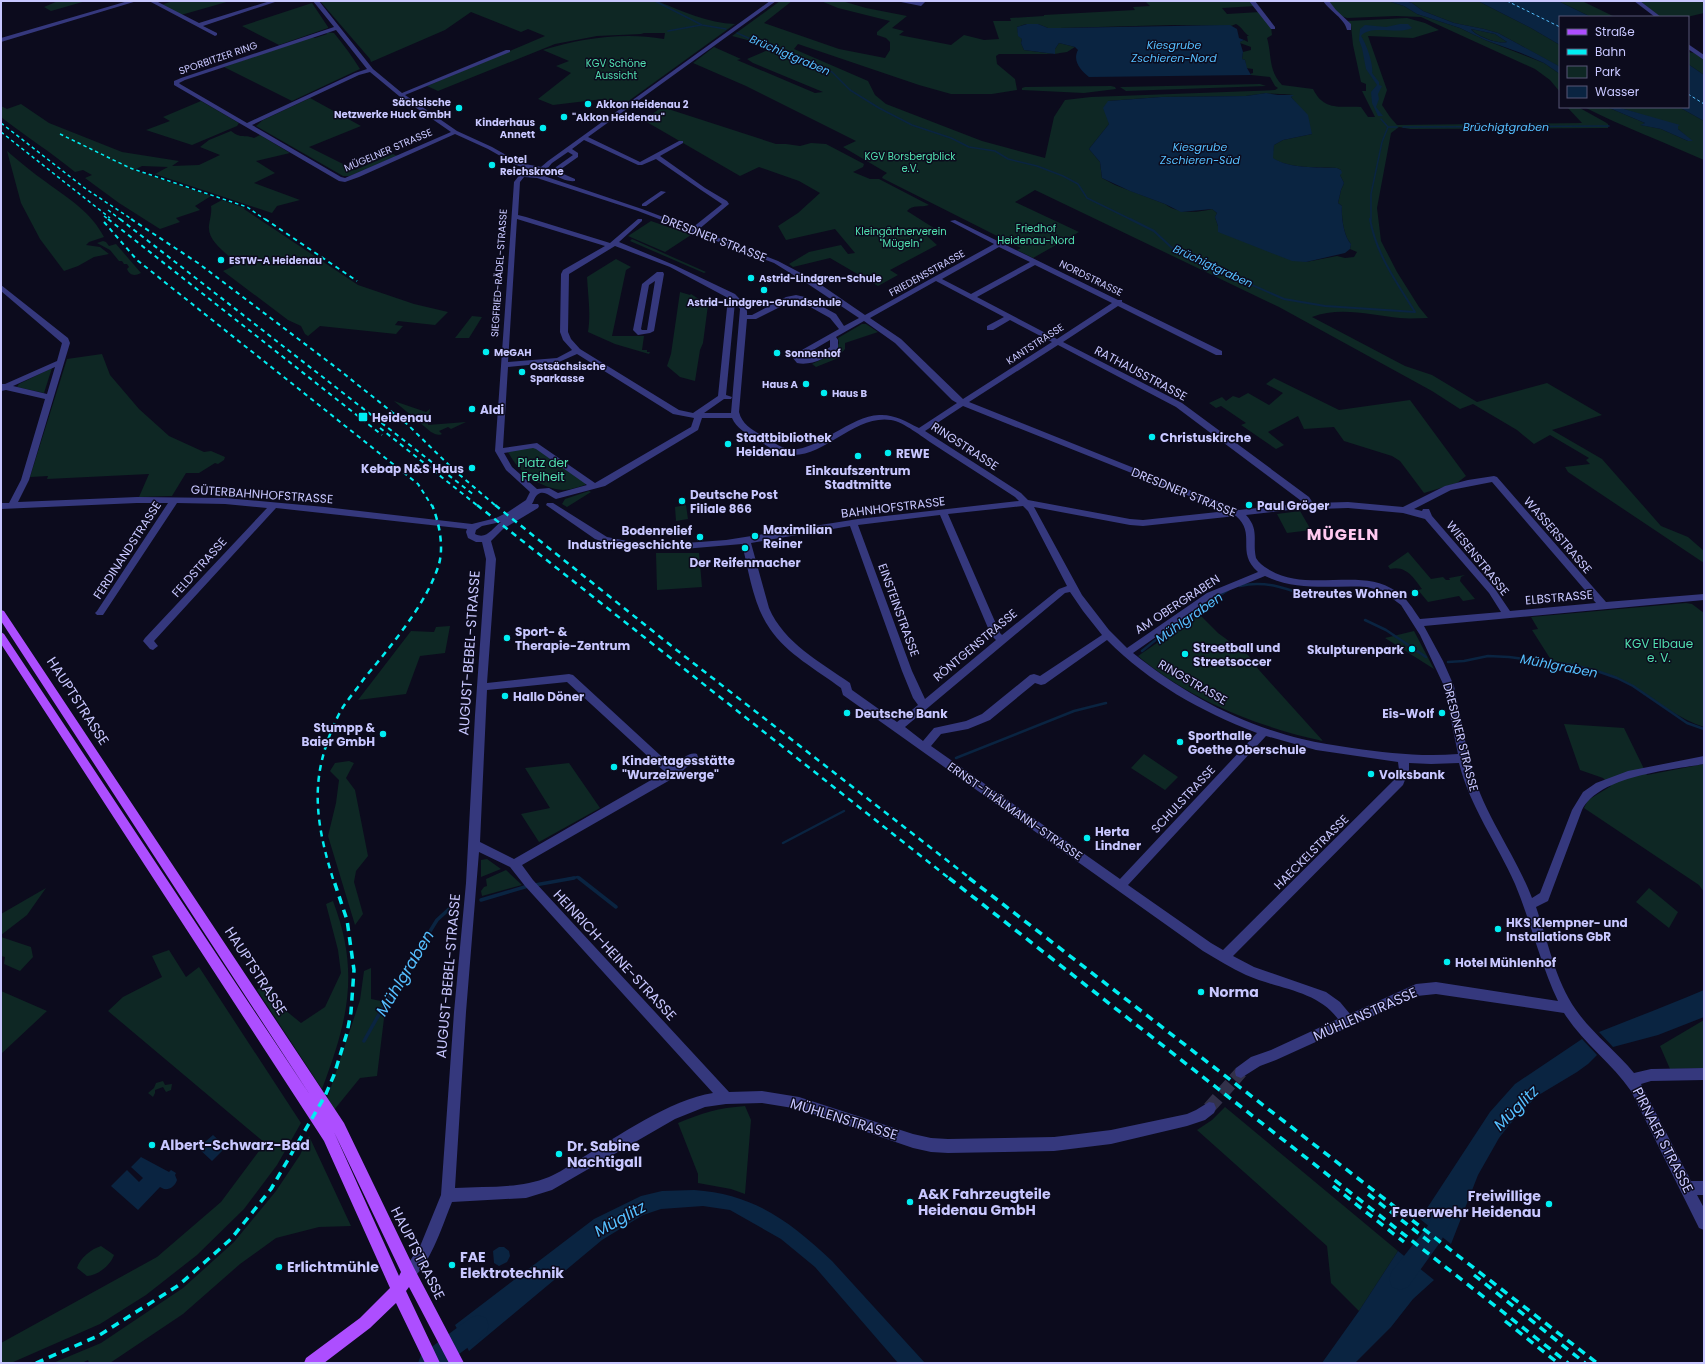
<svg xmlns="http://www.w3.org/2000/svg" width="1705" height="1364" viewBox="0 0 1705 1364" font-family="Poppins,sans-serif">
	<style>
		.green { fill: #0e2724; fill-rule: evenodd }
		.water { fill: #0a2441; fill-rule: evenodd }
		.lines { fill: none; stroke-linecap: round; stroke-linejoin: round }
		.stream-far3 { stroke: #0a2441; stroke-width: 1.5 }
		.stream-far2 { stroke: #0a2441; stroke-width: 2 }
		.stream-far1 { stroke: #0a2441; stroke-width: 2.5 }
		.stream { stroke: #0a2441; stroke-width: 3.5 }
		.river { fill: #0a2441; fill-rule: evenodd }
		.ferry { stroke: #55bfff; stroke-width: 1; stroke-dasharray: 3 2.5; stroke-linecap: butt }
		.minor-tunnel { stroke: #32314a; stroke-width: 13; stroke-dasharray: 13 6; stroke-linecap: butt }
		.minor { fill: #35387d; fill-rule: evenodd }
		.major { fill: #ad4eff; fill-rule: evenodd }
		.rail-far3 { stroke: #00eef2; stroke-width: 1.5; stroke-dasharray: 3.5 3; stroke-linecap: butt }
		.rail-far2 { stroke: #00eef2; stroke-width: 2; stroke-dasharray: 4.5 4; stroke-linecap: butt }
		.rail-far1 { stroke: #00eef2; stroke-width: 2.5; stroke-dasharray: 6 5; stroke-linecap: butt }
		.rail { stroke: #00eef2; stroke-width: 3.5; stroke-dasharray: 8 6; stroke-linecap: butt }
		.poi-dot { fill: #00eef2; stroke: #0c0b1d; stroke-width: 1.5 }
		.labels { text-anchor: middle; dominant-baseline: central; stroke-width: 3; stroke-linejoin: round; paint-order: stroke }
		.far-street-label { font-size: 10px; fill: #c8c7ff; stroke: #0c0b1d }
		.far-park-label { font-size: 10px; fill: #51e0b0; stroke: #0c0b1d }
		.far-poi-label { font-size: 10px; font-weight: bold; fill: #c8c7ff; stroke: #0c0b1d; text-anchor: start }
		.far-water-label { font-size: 11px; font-style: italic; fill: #55bfff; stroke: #0c0b1d }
		.street-label { font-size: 12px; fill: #c8c7ff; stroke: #0c0b1d }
		.poi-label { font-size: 12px; font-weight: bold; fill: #c8c7ff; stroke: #0c0b1d; text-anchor: start }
		.park-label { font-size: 12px; fill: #51e0b0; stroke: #0c0b1d }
		.water-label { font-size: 13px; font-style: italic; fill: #55bfff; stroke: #0c0b1d }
		.near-street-label { font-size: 14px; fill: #c8c7ff; stroke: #0c0b1d }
		.near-poi-label { font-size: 14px; font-weight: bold; fill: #c8c7ff; stroke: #0c0b1d; text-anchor: start }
		.district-label { font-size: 16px; font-weight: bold; letter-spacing: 1px; fill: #ffc9f0; stroke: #0c0b1d }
		.near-water-label { font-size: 16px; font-style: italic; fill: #55bfff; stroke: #0c0b1d }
	</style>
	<rect width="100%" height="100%" fill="#0c0b1d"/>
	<!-- green -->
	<path class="green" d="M58,1h28l-35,10 -7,-4z
		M173,1h57l-49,14 -20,-10z
		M320,1h337c25,10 51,22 78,23l-112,81 -20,-6 -50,6 -15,-6 33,-26 -15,-7 13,-5 -26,-11c39,-12 81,-18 121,-11l1,-6h-21l-3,1 -44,2 -42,8 -117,47 -11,-5 118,-50 -17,-7 -7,3 -50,-20 -26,18 -74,32 -1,-3z
		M780,1h12l-28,22 75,26 46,9 5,-8v-8l-4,-4 -9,-3v-3l13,-11 -52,-13 -17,-7h21l24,7 41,8 -15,12 12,3 -5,4 52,10 13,-10 20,5 15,-1 -6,-18h18l-1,-3 34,-2v-1l91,-5 -2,-3 17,-1 -5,-5h106l5,5 -34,2 5,6 33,-2 11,15 1,8 -5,3c5,17 1,32 15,47l31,4c11,22 26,17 48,18l7,10h7l-13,-26h4v-7l-5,-2 -8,-37 -2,-19 -3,-5 59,-3 18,5 14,7 -26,8 -45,-2 19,54 -5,15 8,12 7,8 185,-2 -15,-16h11l27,15 3,2v4l-198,1 -11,-2 -8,6 -14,75 4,33 16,31 22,35 9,11c-9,0 -18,1 -28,0 -28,-3 -61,-12 -88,-1l93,49 27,9 45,27 70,-19 55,32 -50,15 50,29 59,67 27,11 16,14v12l-136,-91 -3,-5 25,-3 -4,-4 3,-2 -39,-23 -16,9 -17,-14 -44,-26 -13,5 -28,-18 -153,-84 -244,-117 -20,12 64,30 -46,26 -16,-8 4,-2 -139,-70 1,-2 4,-3 -44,-26 13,-6 -110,-55 -53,-23 21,-16 27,12 -4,1 78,33 8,-1 -70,-29 -6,-4 21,-9 -17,-9 -19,-5zM1026,24h12l10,4h12l113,-3 58,1 5,-2c6,3 8,9 13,12h-2l1,6 -4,-2 -4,2v1l11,4v3l-8,2 -1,7 3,1 1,8 7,1v4l-3,1 1,1 19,2 5,9 3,2 -3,2 -22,1 -162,6 -26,3 -11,17 -9,41 -63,-17 -96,-37 -11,-9 -7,-14 -74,-32 4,-5 121,41 32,9h41l25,-4 -2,-11 -18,-15 -1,-8 3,-2h54l14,-2 8,-5 -16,-4 -4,6 -1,5 -30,-4 -3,-7 1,-4 -4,-6 -1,-6zM1266,93c10,2 18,0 27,2l-2,2 5,6 16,31 -29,6 -9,5 -2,13c18,11 45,9 65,10l4,2 -1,5 4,8 -3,7 -3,13 4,3c-1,11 2,31 9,38l-1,5 7,3 -3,5 -9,1 -8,-2 -31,6 -88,-36 -3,-9 2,-4 -5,-4c-16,4 -34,5 -47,-5l-50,-19 -13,-7 -2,-16 -11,-13 20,-25 -1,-23 53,-4 85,-1z
		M1328,1h60l16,5 13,8 43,14 25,12 59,23 16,11v18l-10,-12 -15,-11 -114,-52 -25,-1 -49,2 -11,-4z
		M1405,1h73l53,27 29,17v22l-62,-34 -14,-4 -30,-6 -31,-12 -11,-8z
		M1558,1h24l33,16h-24z
		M1639,1h65v12l-17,4h-27z
		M312,3l16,24v1l-49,17 -37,-19z
		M1471,29l24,5 12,8c-7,3 -31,-6 -36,-13z
		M325,32l9,1c9,11 18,23 26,36l-68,32 -68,-34 88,-30 3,1 12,-4z
		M1688,52l6,1 10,6v16l-16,-11z
		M1260,84l6,2 -140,5 -6,-4z
		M1111,86l4,1 1,2 -32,4 -62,-3v-2l3,-1z
		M310,98l51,28 -52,21 46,23 38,-16 4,2 -47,20h-7l-87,-50 7,-6z
		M201,101l38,22 -2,3 -45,19 -46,-15 24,-9 -7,-4z
		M21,104l28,19 73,29 57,9 -7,5 27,-1 21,-10 -20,-8 9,-7 22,-9c10,8 12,3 23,7l6,-3 30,18 -34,8 19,12 -21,10 46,17 -23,6 -5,7 -117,-39 13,-7 -26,-1 -8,4 77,26 -16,10 5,4 -24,8 4,4 -20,7 -41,-26 -34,-25 7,-3 -9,-5 -8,2c-24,-20 -50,-36 -74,-55v-11l6,3z
		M662,107l114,37h10l14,2 11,-3 15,1 38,20 -1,3 -10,5 17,7h9l50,26c-8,3 -16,-1 -22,6l30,19 -11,5 11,10 -47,25 8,5 -20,11 -48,-28 -37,9 -4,-3 20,-12 32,-7 7,9 7,-1 -20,-24 -49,11 -8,-14 20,-13 22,-20 -21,-12 -40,-14 -19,9 -95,-55 3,-4z
		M1584,107h23l38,16 -4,2 20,4 27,12h4l-14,-12v-3l-61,-19h62l25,14v39c-40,-18 -81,-33 -120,-53z
		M7,151c13,11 26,22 39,31 23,17 45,30 58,55l-15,5 -3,3 14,2 9,7 -15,3 -16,9 -14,5 -24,-32 -19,-36z
		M222,200l23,8 -1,1 114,76 56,19 34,8 -13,13 -37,-4 -3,4 8,1 -7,8 -76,-8 -12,10 -3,-2 -4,-8 -13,-6 -65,-49 11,-5 -3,-2 3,-3c-10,-10 -27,-21 -25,-36 1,-7 3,-12 2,-19z
		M651,221l40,14 -26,17 -37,-16z
		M632,239l74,33 -2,1 -74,-32z
		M103,241l3,1 3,4 7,-2 25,29c-6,3 -11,3 -14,-4l2,-2 -2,-3h-3l-2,-3h-3l-9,-11 -13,-7z
		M616,259l15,8 -5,3 -14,66h32l-2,14h5v2h3l-1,2 -34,-10 -27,-12c3,-19 0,-36 -1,-55z
		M680,292l10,3 1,-1 17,11 -5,38 -3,7 -5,31 -15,-4 -13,-11 4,-12z
		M472,316l10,1 -13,21h-14z
		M862,324h4l12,8 -33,11v6l-9,10 -20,8 -4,-3 21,-10 6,-11 -1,-5z
		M102,354l8,21 29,34 30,27 35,16 7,-1 14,6 -1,3 -6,4 -3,-1 -16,10h-13l-14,23 -33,1 10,-23 -102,5 1,-3 -18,1 37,-118z
		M52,368l-8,25 -27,-6 2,-3z
		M1274,378l65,32 71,-10 56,76 -9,7 -33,10 -24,-32 -8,-5 -48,-15 -10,-14 -30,2 -6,-13 -30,16 16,13 -8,4 -35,-24 5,-2 -25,-17 -5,2 -7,-5 13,-6 4,4 7,-5 6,2 9,-5 21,12 14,-12 -17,-9z
		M394,401l32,11 4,-3 -2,16 38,-3 -15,7 -3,-2 -9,4 3,3c-4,2 -7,0 -11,-2z
		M533,447l6,1 47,35 -1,2c-7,2 -15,5 -22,5 -23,-2 -44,-17 -55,-38l2,-2z
		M589,491l2,1 -24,15 -5,-3 3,-5z
		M686,505l2,14 -12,2 -1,-14z
		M1300,511l11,19 -24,3 -10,-19z
		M1408,552l23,27 12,-2 3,3h4l-1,-2 16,-3 -4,2 -1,4 15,18 -12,2 -4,-5 -31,6 -10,-12 4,-1c-8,-11 -16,-24 -32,-20l-2,-3z
		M656,553h43l3,34 -45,3z
		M1686,603l6,1 12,9v114c-26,-8 -46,-26 -69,-40 -25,-16 -54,-22 -82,-24l-21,-33 6,-1 -7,-12z
		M1199,614l19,19 30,22 11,15 64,71c-65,-14 -133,-41 -185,-85z
		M450,626l-5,27 -25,3 -14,38 -48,6 53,-69 23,1 2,-5z
		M1414,631l20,38 -49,-31z
		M1564,724l60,4 23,47 57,-11v128l-5,-7 -115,-77 4,-8 23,-14 -8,-8 -23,-8z
		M1144,754l34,23 -13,13 -34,-22z
		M349,761l5,2 -8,15 9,12 13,66 -12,15 -2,11 9,32 -8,11 -27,-89 8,-33 3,-23 -9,-9 5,-8z
		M569,763l31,45 -61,34 -18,-28 29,-6 -25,-40z
		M487,859l14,10 -20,8v-17z
		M506,870l16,15 -40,11 -1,-5 3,-4 3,-1 -1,-7z
		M46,888l-19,27 -26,20v-21z
		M1649,888l29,24 -9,16 -33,-26z
		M333,901c27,71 15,119 -11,188l-65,-99 11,-8 17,28 16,13 24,-16 16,-34 -3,-23 -12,-46z
		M1,937l30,10 2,10 -13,14 -16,-7 1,-7 -4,-1z
		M169,950l17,27 13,-10 102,156 -24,42 -33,44 -47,46 -51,40 -46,29 -89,39h-10v-20l156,-86 64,-55 44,-59 -157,-132 15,-14 39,-20 -10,-21z
		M371,968v31l15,3 -9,74 -17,2 -26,32 -8,-8 34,-102 4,-29z
		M1,991l46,20 -46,43z
		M1704,1020v48l-34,1 -10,-23z
		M163,1081l2,4 7,-1 -1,6 -5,2 -3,-5 -8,3v3l-2,4 -5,-4 6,-5 2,-5z
		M745,1106l6,14 -6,74 -14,-5 -33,-6v-9l-20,-51c24,-10 40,-15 67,-17z
		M1225,1107l173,144 -39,60 -28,-28 -4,-37 -130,-116 15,-10z
		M309,1136l42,90 -32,1 -43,11 -36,26 -57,50 -73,49h-21l-1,-3 -6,3h-29l48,-20 82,-55 51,-46 42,-51 24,-36z
		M101,1246l13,9c-3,10 -17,21 -27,21l-10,-8c3,-10 14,-19 24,-22z"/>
	<!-- water -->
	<path class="water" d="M1388,1h17l7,2 11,8 31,12 30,6 14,4 59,32 3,2v7l-16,-11 -23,-10 -36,-13 -25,-12 -43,-14 -13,-8zM1471,29l24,5 12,8c-7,3 -32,-6 -36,-13z
		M1478,1h80l33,16h-31v28l-29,-17z
		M1027,24h11l10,4h12l170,-3 7,4 2,9 5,2 -4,2 3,10 -1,7 3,1 2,8 4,7 -162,2c-8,-6 -17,-16 -11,-27l-3,-3 -16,-4 -4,6v5l-31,-4 -3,-7 1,-4 -4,-3 -1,-9z
		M1400,24h8l4,4c-13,7 -42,-4 -51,8 5,7 13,29 11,37l7,9v3l3,1 -4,8 1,5 -3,8 7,9h-5l-6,-13 -1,-11 6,-7 -11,-16 -4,-21 -3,-8 1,-11 5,-4 21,2z
		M1688,64l16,11v46l-25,-14h9z
		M1266,93l12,2h16l-3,2 17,18 4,19 -29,6 -9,5 -1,13c17,11 44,9 64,10l4,2 1,3 -2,2 4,8 -3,7 -3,13 4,3c-1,11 2,31 9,38l-1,5 -5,4 -39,9 -14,-1 -74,-29v-6l-3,-9 2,-4 -5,-4 -31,3 -16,-8 -35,-13 -28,-13 -2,-16 -11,-13 20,-25 -6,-16 5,-7 53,-4 85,-1z
		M1607,107h10l63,18 -2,1v3l15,12h-5l-27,-12 -21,-4 5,-2z
		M1704,990v27l-46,18 -45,12 -14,-15c35,-14 70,-27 105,-42z
		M1582,1039l15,16 -9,9 -11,8 -40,24 -27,28 -11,14 -21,37 -27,69 -31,-25 70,-107 25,-28z
		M213,1135l13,12 -14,14 -14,-13z
		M141,1157l28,15 2,-2 5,3 -1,2 2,5c-2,6 -7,10 -13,9l-4,-2 -22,23 -27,-24 16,-16 12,12 4,-4 -12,-11z
		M694,1190c60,4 95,31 138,71l93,102h-27l-83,-96 -34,-28 -51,-29 -27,-4 -42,3 -18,6 -41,25 -133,111 -14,-26 139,-106 47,-23 21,-5z
		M499,1247h5l5,4 1,5 -3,6 -8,4 -5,-3 -1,-12z
		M1398,1251l36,29 -21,19 -22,28 -36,36h-33l37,-52z"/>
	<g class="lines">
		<!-- stream-far3 -->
		<path class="stream-far3" d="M655,1l47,24 24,4
			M668,31l33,-6
			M737,33l43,19 52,20 18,18 29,18 33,17 39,13 18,9 26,4 13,8 29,7 26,10 15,8 9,14 45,22
			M1381,119l7,8
			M1403,127l206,-1
			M1371,220v-26l11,-52 6,-15h9"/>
		<!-- stream-far2 -->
		<path class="stream-far2" d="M1130,219l24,12 17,16 22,12 91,40 41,7 90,6c-18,-29 -39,-58 -45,-93"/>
		<!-- stream-far1 -->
		<path class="stream-far1" d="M1240,586c24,-6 45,2 67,10
			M1365,620l21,10 40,27
			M1142,651l26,-21 60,-40
			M1448,662l16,-1 24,-5 21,1 63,8 22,5 23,8 16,8 54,37 17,6
			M956,758l118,-47 32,-8
			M783,843l61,-32
			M568,879l10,-2 2,2"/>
		<!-- stream -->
		<path class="stream" d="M579,878l37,29
			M535,885l39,-7
			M481,900l47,-14
			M364,1041l22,-39 51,-82 12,-11"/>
		<!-- river -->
		<path class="river" d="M1445,1203l7,3 3,7 -14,28 -33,46 -8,3 -8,-3 -3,-8 3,-8 35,-44 11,-21z
			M478,1315l8,3 3,8 -3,8 -39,29h-29l3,-8 49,-37z"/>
		<!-- ferry -->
		<path class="ferry" d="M1507,1l53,26
			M1688,94l16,10"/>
		<!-- minor-tunnel -->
		<path class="minor-tunnel" d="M1209,1108l32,-36"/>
		<!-- minor -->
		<path class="minor" d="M128,1h9l-136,41v-4z
			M149,1h7l43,22 71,-22h8l-75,25 14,7v2l-2,1z
			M313,1h6l54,68 29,24 104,-43h4v2l-105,43 52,36 35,16 28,16 21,4 7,-6 222,-160h6l-188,136 52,25 39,-21h4v2l-23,13 45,32 22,13 2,3 -31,26 80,31 36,19 51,35 129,-71 -44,-23 5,-1 163,80h4v2l100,49v4h-6l-98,-49 -55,36 119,61 127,94 4,6 35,-1 55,5 42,-21 23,-6 26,-4 3,1 109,125 98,-8v6l-280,26 19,35 11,25 14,69 2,3v4c11,49 44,89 62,136l8,-5 32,-83 11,-18 13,-9 32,-12 76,-15v8c-34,6 -105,12 -122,46l-34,91 -12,6c12,34 19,73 40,103 16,23 40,41 58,63l17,-4 53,-1v12l-53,1 -10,3 50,97h13v14h-7l7,13v22l-5,-2 -68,-137c-19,-28 -49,-49 -67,-78l-128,-19 -19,2 -141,64 -16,6 -19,12 -5,-2 -1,-4 1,-4 15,-11 20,-7 67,-31c-21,-29 -61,-30 -92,-44 -15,-7 -29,-16 -43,-24l-360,-256 -2,-7c-24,-18 -54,-34 -71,-59 -17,-24 -21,-57 -28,-85l-70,6 -33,-1 -24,-3 -20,-7 -49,-34 1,-2h6l54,34 20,4 45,3 54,-4 132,-21 161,-18 -4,-4c-27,-18 -55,-35 -82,-53 -11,-7 -29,-22 -42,-24 -38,-6 -70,42 -105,34 -11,-2 -20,-9 -29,-15 -10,-5 -21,-11 -25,-21h-30l-4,12 -93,56 -49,13c-6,-2 -12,-10 -19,-4 -3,3 -3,6 -5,9h6l1,2 -1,2 -35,21 -12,12 5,18 -9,124 82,-9 4,1 100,92c7,-5 15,-16 24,-13l1,3 -21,19 -155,89 11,15 196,212 33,-1 37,6 114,37 18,4 17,1 106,-2 57,-7 76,-16 9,-4 13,-8 5,1 2,5 -2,5 -9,7 -18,6 -76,18 -57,7 -106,2 -17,-1 -18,-4 -114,-39 -37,-6 -36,1 -21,3 -30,12 -123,71 -26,8 -74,4c-8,19 -24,70 -43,78l-5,-2 -2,-5 19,-29 20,-49 13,-183 12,-129 9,-168 11,-156 -4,-17h-6l-8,-4 -2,-6 1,-3 -191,-21 -122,133 4,5 -5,4 -3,-1 -7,-8 2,-3 122,-130 -42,-4 -48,-1 -74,112h-6l-2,-2 2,-2 71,-108h-31l-136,6v-6h8l12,-23 24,-81 -39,-9 -5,1v-7h4l52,-23 5,-18 -61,-52v-6l67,53 2,5 -41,137 -11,22 119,-5 88,1 100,9 147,17 24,-6 12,-6 18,-12 4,-8 -24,-22 -11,-19 19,-269 11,-14 -9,-3 -28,-16 -33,-15 -96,43 -14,5 -6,-1 -165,-96v-4l7,-3 153,-51zM336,30l31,39 -12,4 -108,50 -67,-39 -1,-1 6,-3zM370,72l29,24 52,36 -106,46 -4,-1 -89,-52 107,-50zM584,140l54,25h4l14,-6 45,31 21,14 -30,24 -50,-19 -98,-33 2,-6 6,-7 16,-11 5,3 -17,12 -3,5c3,6 16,10 22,9v-2l-16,-7 2,-3 17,-12v-4l-6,-4zM536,170l3,2 -1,2h-11l3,-3zM524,177l13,1 101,33 136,52 34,21 51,34 -15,8 -8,-12 -31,-17 -9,-2 -10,2 -34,18h-5c1,-11 -6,-14 -12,-21l-61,-29 -55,-23 23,-21v-2h-4l-28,24 -84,-26 -8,-2 2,-33zM517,219l88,27 -42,24 -2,4 -1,58 3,8 9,10 -15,8 -49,4zM615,246l55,21 58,31 -10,98 -25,17 -14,-3 -99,-61 -9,-10 -3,-7 1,-58zM999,247l31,15 -59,32 -29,-15zM1035,265l77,38 -55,36 -80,-42zM936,281l68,36 -17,9v4h6l17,-10 42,22 -89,57 -62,-60 -31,-21zM796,299l34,19 9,11 -46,26 -1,2 5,6c14,3 31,-5 41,-15v-8l-2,-3 28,-16 31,22 57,57 5,3 -38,25c-14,-7 -25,-14 -40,-13 -30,1 -65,39 -91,34 -9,-2 -18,-9 -27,-14 -10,-6 -19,-11 -22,-23l8,-93h9zM735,302l5,7 -9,104h-27l20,-14h7l1,-2 -6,-2zM830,340v7c-8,5 -20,15 -29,10zM1058,345l118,62 128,96 -65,7 -270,-108zM577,354l96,60 21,4 -3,9 -96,56 -58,-40 -34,5 5,-81 51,-5zM55,367l-8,27 -34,-8zM963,406l264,105 -84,9 -13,-1 -102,-19 -7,-7 -96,-62zM533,448l3,1 51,36 -29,8 -9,-5 -12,1 -25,-22 -8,-14zM1492,482l104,121 -86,8 -15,-22 -63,-73 -3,-7h-6l-1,2 -8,-2 37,-19zM1023,506l5,5 39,75 -8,3 -57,46 -2,-2 -52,-119zM1034,507l96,18 13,1 93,-10c21,18 -1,36 22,56l-51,21 -80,55 -18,-18 -27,-35zM1348,508l55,5 22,6 64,74 12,19 -81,7c-7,-10 -13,-21 -24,-28 -37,-25 -87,3 -128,-22 -5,-3 -9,-6 -12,-11 -4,-17 4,-28 -10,-43l43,-5zM940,515l51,120 5,5 -71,59 -13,-28 -54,-146zM501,522c-9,6 -14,18 -26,12l1,-4 6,-4zM850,526l52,145 11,27 5,7 -21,17 -45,-32 -2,-7c-30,-21 -66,-40 -81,-75l-18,-65zM1265,576c33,16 67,9 102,11l11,3 11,6 12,9 19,30 24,51 14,68c-36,3 -70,-1 -106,-6 -17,-3 -34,-5 -50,-9 -63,-15 -119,-46 -169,-86l80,-56zM1070,592l13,19 19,24 -62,41 -6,-2 -4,1 -48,39 -16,7 -32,7 -11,13 -18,-14 160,-134zM1107,640c43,43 93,71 150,93l-137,146 -189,-133 10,-12 27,-5 22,-9 45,-37 6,2 4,-1zM567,682l98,90 -151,87 -34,-17 7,-152zM1266,736l50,14 82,12 1,8 -4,9 -172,171 -12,-7 -83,-58zM1409,763l22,1 28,-1c11,44 38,80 56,121 16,38 25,79 43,117l-122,-19 -20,2 -66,30 -10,-12 -14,-10 -72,-25 -21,-11 170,-171 6,-15zM479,852l31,15 15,19 188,207c-42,6 -96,44 -133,66 -10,6 -21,14 -31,18 -29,12 -63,9 -94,11l11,-176z
			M896,1l24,1 6,-1 -5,5z
			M1249,1h6l20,26v2h-4z
			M1323,1h6l7,9 15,14v6h-4c-2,-11 -17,-19 -24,-29z
			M1634,1h6l21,16h-6z
			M1688,44l16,11v5l-16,-11z
			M661,191l5,1 -20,14h-4v-2z
			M657,272h6l1,2 -10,57 -4,2 -12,2 -5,-5 9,-46zM655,281l-8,49h-5l-1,-1 8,-44z"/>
		<!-- major -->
		<path class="major" d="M1,610l3,1 340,512 70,145 50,95h-15l-40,-76 -3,4 34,72h-15l-29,-60 -26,25 -46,35h-20l2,-5 54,-40 30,-30 -66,-147 -323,-497v-12l3,2 306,461 -309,-474zM334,1132l67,140 -2,4z"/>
		<!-- rail-far3 -->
		<path class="rail-far3" d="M1,123l85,66 47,31
			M1,132l109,86
			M60,134l70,34 117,39 19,13
			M108,210l13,10
			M104,216l5,4"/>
		<!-- rail-far2 -->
		<path class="rail-far2" d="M108,219l274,216
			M120,219l354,276
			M131,219l67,44 140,106 69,55 47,46 42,36
			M265,219l92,62
			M104,222l33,38 281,224 14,22
			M380,428l98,78"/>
		<!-- rail-far1 -->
		<path class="rail-far1" d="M477,505l473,374
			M495,505l179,143 297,231
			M333,879c-12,-39 -21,-78 -11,-119 4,-17 12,-38 21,-53 6,-9 14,-18 20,-27 26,-32 64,-76 76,-116 5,-18 0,-42 -7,-59"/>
		<!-- rail -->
		<path class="rail" d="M949,878l619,485
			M969,878l628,485
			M1333,1186l71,56
			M1368,1194l63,49
			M1474,1275l111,88
			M1505,1321l53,42
			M36,1363l62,-27 81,-51 52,-46 40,-50 54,-93 9,-21 13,-42 4,-21 3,-42 -7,-50 -14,-42"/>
	</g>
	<!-- markers -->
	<g class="poi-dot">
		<circle cx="588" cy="104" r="4"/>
		<circle cx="459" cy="108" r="4"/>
		<circle cx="564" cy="117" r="4"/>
		<circle cx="543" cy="128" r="4"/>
		<circle cx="492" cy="165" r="4"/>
		<circle cx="221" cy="260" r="4"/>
		<circle cx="751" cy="278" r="4"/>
		<circle cx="764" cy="290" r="4"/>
		<circle cx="486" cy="352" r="4"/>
		<circle cx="777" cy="353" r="4"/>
		<circle cx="522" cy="372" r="4"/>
		<circle cx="806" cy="384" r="4"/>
		<circle cx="824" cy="393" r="4"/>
		<circle cx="472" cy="409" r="4"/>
		<rect x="358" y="412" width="10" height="10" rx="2"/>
		<circle cx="1152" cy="437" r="4"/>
		<circle cx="728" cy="444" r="4"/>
		<circle cx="888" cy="453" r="4"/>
		<circle cx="858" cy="456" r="4"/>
		<circle cx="472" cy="468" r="4"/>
		<circle cx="682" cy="501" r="4"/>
		<circle cx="1249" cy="505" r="4"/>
		<circle cx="755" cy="536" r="4"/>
		<circle cx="700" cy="537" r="4"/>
		<circle cx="745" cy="548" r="4"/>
		<circle cx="1415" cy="593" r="4"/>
		<circle cx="507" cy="638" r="4"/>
		<circle cx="1412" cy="649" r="4"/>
		<circle cx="1185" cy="654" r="4"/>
		<circle cx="505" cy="696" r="4"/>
		<circle cx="847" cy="713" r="4"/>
		<circle cx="1442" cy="713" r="4"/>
		<circle cx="383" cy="734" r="4"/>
		<circle cx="1180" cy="742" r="4"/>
		<circle cx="614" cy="767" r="4"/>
		<circle cx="1371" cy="774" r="4"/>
		<circle cx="1087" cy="838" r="4"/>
		<circle cx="1498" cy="929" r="4"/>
		<circle cx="1447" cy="962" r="4"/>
		<circle cx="1201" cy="992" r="4"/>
		<circle cx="152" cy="1145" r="4"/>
		<circle cx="559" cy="1154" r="4"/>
		<circle cx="910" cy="1202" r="4"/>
		<circle cx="1549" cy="1204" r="4"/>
		<circle cx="452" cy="1265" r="4"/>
		<circle cx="279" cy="1267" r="4"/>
	</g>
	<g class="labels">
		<!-- far-street labels -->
		<g class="far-street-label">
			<text transform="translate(218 58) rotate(-19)">SPORBITZER RING</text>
			<text transform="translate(388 150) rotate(-23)">MÜGELNER STRASSE</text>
			<text transform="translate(499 273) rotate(-86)">SIEGFRIED-RÄDEL-STRASSE</text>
			<text transform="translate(927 273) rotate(-29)">FRIEDENSSTRASSE</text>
			<text transform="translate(1091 278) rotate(26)">NORDSTRASSE</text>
			<text transform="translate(1035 344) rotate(-33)">KANTSTRASSE</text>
		</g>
		<!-- far-park labels -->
		<g class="far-park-label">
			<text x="616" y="63">KGV Schöne<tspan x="616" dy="12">Aussicht</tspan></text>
			<text x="910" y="156">KGV Borsbergblick<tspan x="910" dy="12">e.V.</tspan></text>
			<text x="1036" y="228">Friedhof<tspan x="1036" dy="12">Heidenau-Nord</tspan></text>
			<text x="901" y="231">Kleingärtnerverein<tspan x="901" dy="12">"Mügeln"</tspan></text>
		</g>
		<!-- far-poi labels -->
		<g class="far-poi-label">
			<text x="451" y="102" text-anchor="end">Sächsische<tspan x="451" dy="12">Netzwerke Huck GmbH</tspan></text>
			<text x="596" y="104">Akkon Heidenau 2</text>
			<text x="572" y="117">"Akkon Heidenau"</text>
			<text x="535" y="122" text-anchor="end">Kinderhaus<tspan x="535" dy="12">Annett</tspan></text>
			<text x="500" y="159">Hotel<tspan x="500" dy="12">Reichskrone</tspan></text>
			<text x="229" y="260">ESTW-A Heidenau</text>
			<text x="759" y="278">Astrid-Lindgren-Schule</text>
			<text x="764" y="302" text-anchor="middle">Astrid-Lindgren-Grundschule</text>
			<text x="494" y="352">MeGAH</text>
			<text x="785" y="353">Sonnenhof</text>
			<text x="530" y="366">Ostsächsische<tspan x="530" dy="12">Sparkasse</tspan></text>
			<text x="798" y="384" text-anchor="end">Haus A</text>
			<text x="832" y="393">Haus B</text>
		</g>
		<!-- far-water labels -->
		<g class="far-water-label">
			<text x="1174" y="45">Kiesgrube<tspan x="1174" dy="13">Zschieren-Nord</tspan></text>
			<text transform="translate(790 55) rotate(23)">Brüchigtgraben</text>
			<text x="1506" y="127">Brüchigtgraben</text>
			<text x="1200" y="147">Kiesgrube<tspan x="1200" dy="13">Zschieren-Süd</tspan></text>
			<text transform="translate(1213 266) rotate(25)">Brüchigtgraben</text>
		</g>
		<!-- street labels -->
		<g class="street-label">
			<text transform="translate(714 238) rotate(21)">DRESDNER STRASSE</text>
			<text transform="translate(1141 373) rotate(28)">RATHAUSSTRASSE</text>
			<text transform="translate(965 446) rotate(33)">RINGSTRASSE</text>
			<text transform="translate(1184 492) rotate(22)">DRESDNER STRASSE</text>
			<text transform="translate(262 494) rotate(4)">GÜTERBAHNHOFSTRASSE</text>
			<text transform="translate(893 507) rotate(-7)">BAHNHOFSTRASSE</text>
			<text transform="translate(1558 535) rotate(49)">WASSERSTRASSE</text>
			<text transform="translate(127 550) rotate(-57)">FERDINANDSTRASSE</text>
			<text transform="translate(1478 558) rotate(51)">WIESENSTRASSE</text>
			<text transform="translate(199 567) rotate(-48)">FELDSTRASSE</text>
			<text transform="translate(1559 597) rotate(-5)">ELBSTRASSE</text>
			<text transform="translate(1177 604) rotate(-33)">AM OBERGRABEN</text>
			<text transform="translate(899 610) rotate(70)">EINSTEINSTRASSE</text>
			<text transform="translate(975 645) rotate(-40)">RÖNTGENSTRASSE</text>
			<text transform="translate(1193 682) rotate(30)">RINGSTRASSE</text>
			<text transform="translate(1461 737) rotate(76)">DRESDNER STRASSE</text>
			<text transform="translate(1183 799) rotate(-47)">SCHULSTRASSE</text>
			<text transform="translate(1015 811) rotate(35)">ERNST-THÄLMANN-STRASSE</text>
			<text transform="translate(1311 852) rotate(-45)">HAECKELSTRASSE</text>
		</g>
		<!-- poi labels -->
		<g class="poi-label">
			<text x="480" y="409">Aldi</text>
			<text x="372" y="417">Heidenau</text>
			<text x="736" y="437">Stadtbibliothek<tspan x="736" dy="14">Heidenau</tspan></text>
			<text x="1160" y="437">Christuskirche</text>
			<text x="896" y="453">REWE</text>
			<text x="464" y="468" text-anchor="end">Kebap N&amp;S Haus</text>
			<text x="858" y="470" text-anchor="middle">Einkaufszentrum<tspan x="858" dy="14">Stadtmitte</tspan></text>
			<text x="690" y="494">Deutsche Post<tspan x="690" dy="14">Filiale 866</tspan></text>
			<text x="1257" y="505">Paul Gröger</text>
			<text x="763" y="529">Maximilian<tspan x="763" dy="14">Reiner</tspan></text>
			<text x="692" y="530" text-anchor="end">Bodenrelief<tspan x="692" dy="14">Industriegeschichte</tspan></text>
			<text x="745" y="562" text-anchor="middle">Der Reifenmacher</text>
			<text x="1407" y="593" text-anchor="end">Betreutes Wohnen</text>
			<text x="515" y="631">Sport- &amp;<tspan x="515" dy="14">Therapie-Zentrum</tspan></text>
			<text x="1193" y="647">Streetball und<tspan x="1193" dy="14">Streetsoccer</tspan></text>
			<text x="1404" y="649" text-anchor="end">Skulpturenpark</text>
			<text x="513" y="696">Hallo Döner</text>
			<text x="855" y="713">Deutsche Bank</text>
			<text x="1434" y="713" text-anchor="end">Eis-Wolf</text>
			<text x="375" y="727" text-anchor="end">Stumpp &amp;<tspan x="375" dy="14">Baier GmbH</tspan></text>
			<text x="1188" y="735">Sporthalle<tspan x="1188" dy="14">Goethe Oberschule</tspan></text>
			<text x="622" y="760">Kindertagesstätte<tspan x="622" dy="14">"Wurzelzwerge"</tspan></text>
			<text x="1379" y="774">Volksbank</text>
			<text x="1095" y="831">Herta<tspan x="1095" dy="14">Lindner</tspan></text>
			<text x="1506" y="922">HKS Klempner- und<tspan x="1506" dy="14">Installations GbR</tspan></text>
			<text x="1455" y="962">Hotel Mühlenhof</text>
		</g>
		<!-- park labels -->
		<g class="park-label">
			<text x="543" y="462">Platz der<tspan x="543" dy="14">Freiheit</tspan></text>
			<text x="1659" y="643">KGV Elbaue<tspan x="1659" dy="14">e. V.</tspan></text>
		</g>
		<!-- water labels -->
		<g class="water-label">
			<text transform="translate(1189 618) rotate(-35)">Mühlgraben</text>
			<text transform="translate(1559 666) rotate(11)">Mühlgraben</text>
		</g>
		<!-- near-street labels -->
		<g class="near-street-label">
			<text transform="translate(469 653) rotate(-86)">AUGUST-BEBEL-STRASSE</text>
			<text transform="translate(78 701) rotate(57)">HAUPTSTRASSE</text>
			<text transform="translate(615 955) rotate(47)">HEINRICH-HEINE-STRASSE</text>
			<text transform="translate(256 971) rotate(57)">HAUPTSTRASSE</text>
			<text transform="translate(448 976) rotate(-85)">AUGUST-BEBEL-STRASSE</text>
			<text transform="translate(1365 1014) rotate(-24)">MÜHLENSTRASSE</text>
			<text transform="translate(844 1119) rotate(17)">MÜHLENSTRASSE</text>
			<text transform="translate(1663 1140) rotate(63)">PIRNAER STRASSE</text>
			<text transform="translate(418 1253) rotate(63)">HAUPTSTRASSE</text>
		</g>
		<!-- near-poi labels -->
		<g class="near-poi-label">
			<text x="1209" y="992">Norma</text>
			<text x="160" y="1145">Albert-Schwarz-Bad</text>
			<text x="567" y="1146">Dr. Sabine<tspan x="567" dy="16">Nachtigall</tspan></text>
			<text x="918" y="1194">A&amp;K Fahrzeugteile<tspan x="918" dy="16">Heidenau GmbH</tspan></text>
			<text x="1541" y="1196" text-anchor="end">Freiwillige<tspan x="1541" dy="16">Feuerwehr Heidenau</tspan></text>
			<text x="460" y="1257">FAE<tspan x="460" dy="16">Elektrotechnik</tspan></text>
			<text x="287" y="1267">Erlichtmühle</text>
		</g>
		<!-- district labels -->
		<g class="district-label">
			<text x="1343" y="534">MÜGELN</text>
		</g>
		<!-- near-water labels -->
		<g class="near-water-label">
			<text transform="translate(405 973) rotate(-59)">Mühlgraben</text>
			<text transform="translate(1516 1108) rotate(-45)">Müglitz</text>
			<text transform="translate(620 1219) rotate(-29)">Müglitz</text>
		</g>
	</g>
	<!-- border -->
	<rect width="1705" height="1364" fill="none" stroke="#c8c7ff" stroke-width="4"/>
	<!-- legend -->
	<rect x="1559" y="16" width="130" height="92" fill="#0c0b1d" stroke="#575677"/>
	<rect x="1567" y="29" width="20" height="6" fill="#ad4eff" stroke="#575677"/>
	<text x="1595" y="36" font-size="12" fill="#c8c7ff">Straße</text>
	<rect x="1567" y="49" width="20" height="6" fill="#00eef2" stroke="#575677"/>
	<text x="1595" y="56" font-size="12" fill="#c8c7ff">Bahn</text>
	<rect x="1567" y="66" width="20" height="12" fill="#0e2724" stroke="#575677"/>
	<text x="1595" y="76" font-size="12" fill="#c8c7ff">Park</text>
	<rect x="1567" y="86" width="20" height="12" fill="#0a2441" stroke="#575677"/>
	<text x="1595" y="96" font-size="12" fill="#c8c7ff">Wasser</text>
</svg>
